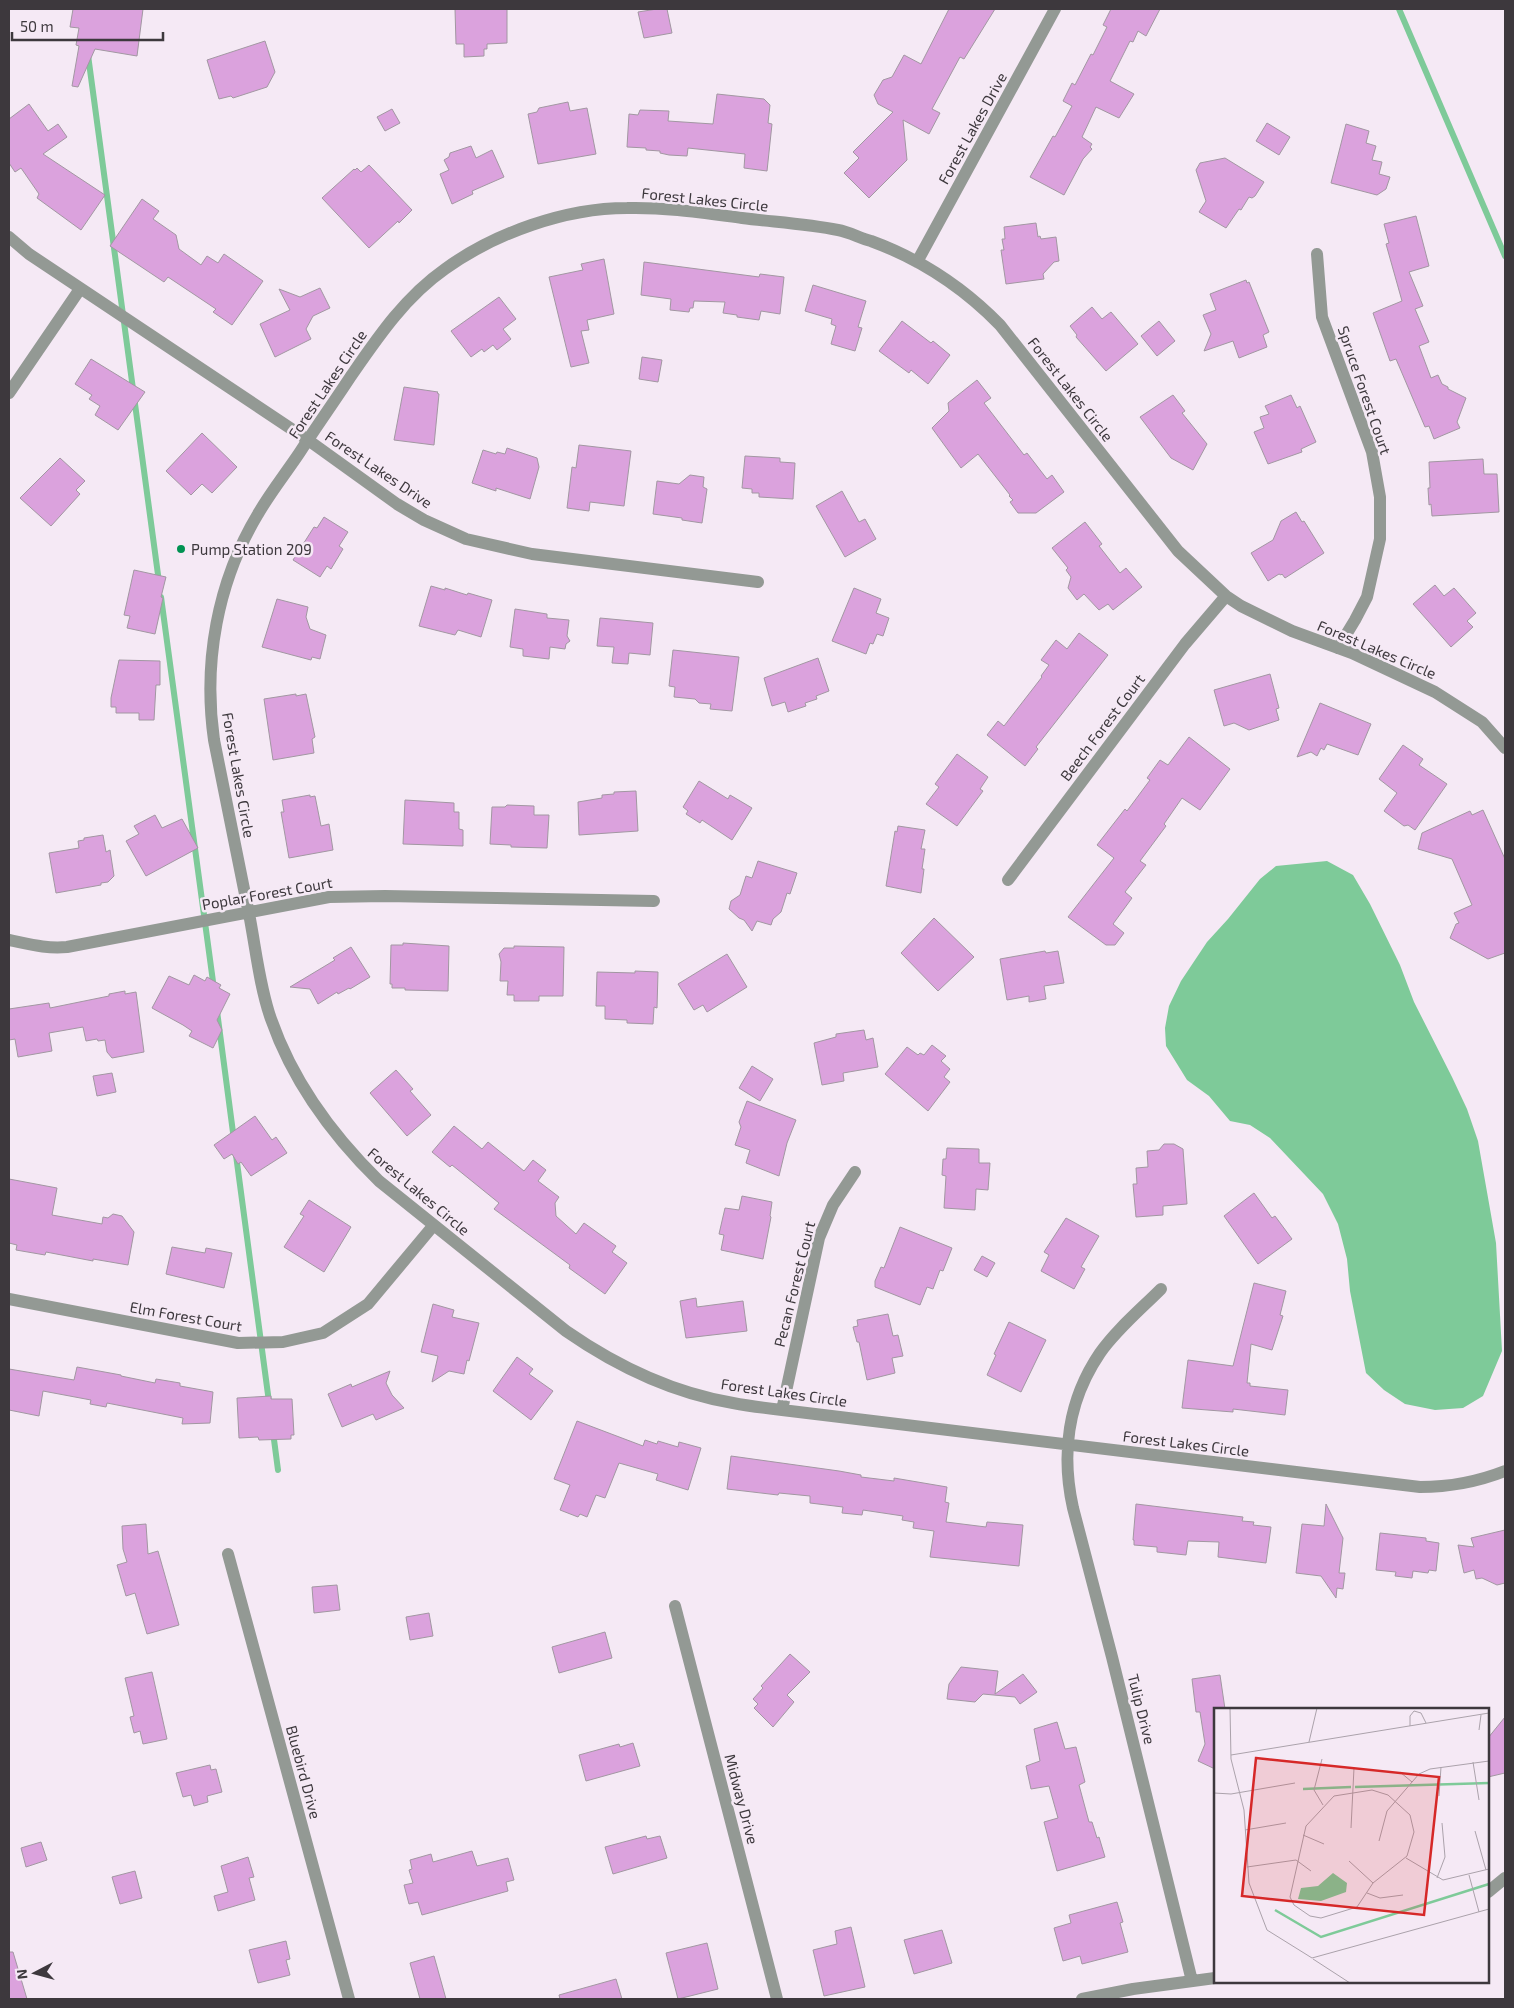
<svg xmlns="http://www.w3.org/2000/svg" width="1514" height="2008" viewBox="0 0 1514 2008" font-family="'Exo 2',sans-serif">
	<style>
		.water { fill: #7eca99 }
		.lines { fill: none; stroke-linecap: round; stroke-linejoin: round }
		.stream { stroke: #7eca99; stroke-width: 6 }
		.building { fill: #dba2dd; stroke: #a297a2 }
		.minor { stroke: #939994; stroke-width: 12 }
		.poi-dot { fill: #009252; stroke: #f5e9f5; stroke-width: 2 }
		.labels { text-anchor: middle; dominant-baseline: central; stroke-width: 5; stroke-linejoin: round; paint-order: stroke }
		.street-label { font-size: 15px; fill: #3d383d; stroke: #f5e9f5 }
		.poi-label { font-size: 15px; fill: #3d383d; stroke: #f5e9f5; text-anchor: start }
		.inset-river { fill: none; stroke: #7eca99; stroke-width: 2.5 }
		.inset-road { fill: none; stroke: #aba2ab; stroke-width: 1 }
		.view { fill: #d62828; fill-opacity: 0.15; stroke: #d62828; stroke-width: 2.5 }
		.inset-edge { fill: none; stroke: #3d383d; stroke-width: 2.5 }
	</style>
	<rect width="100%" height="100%" fill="#f5e9f5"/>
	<!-- water -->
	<path class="water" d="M1327,861l26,14 17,29 30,61 14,37 38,75 15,32 11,32 18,102 6,108 -19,45 -20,12 -28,2 -30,-6 -21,-14 -18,-17 -16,-82 -3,-32 -9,-35 -15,-30 -53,-56 -20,-13 -20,-4 -21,-25 -22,-16 -21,-34 -1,-18 4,-22 12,-25 26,-39 21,-23 32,-40 16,-13z"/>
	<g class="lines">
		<!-- stream -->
		<path class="stream" d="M1399,9l106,247
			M88,55l71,527
			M161,597l53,392
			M217,1011l17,129
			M236,1155l33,247
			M273,1432l5,38"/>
	</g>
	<!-- building -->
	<path class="building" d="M73,9h70l-6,47 -42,-7 -17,38 -6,-1 7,-40 -3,-1 3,-17 -9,-1z
		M455,9h52v34l-20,1v5h-3v7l-20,1v-13h-8z
		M657,9h10l5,24 -28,5 -6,-26z
		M949,9h46l-31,50 -4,-2 -28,52 8,4 -11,21 -26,-14 4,40 -38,38 -25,-25 15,-15 -6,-6 40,-40 -15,-8 -4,-9 9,-15 9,-3 12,-22 17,9z
		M1111,9h49l-14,27 -8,-5 -5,11 -3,-1 -20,40 24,13 -15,24 -23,-11 -14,30 10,7 -2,3 2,2 -9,10 -19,36 -34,-18 23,-41 2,1 17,-31 -9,-5 9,-18 3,2 16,-31 2,1 14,-28 -4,-2z
		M265,41l10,31 -8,15 -34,11 -2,-2 -12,3 -12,-39z
		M717,94l47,5 6,6 -2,18 4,1 -5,47 -23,-3 1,-14 -57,-6 -1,8 -18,-1 -9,-2v-2l-14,-1v-2l-19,-1 2,-33 9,1 2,-5 29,1 -1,10 45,3z
		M568,102l2,9 17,-3 9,46 -58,10 -10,-50 9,-2 2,-4z
		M29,104l19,27 10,-7 9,13 -24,17 62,41 -24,35 -44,-32 2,-4 -18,-26 -6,4 -6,-9v-44z
		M392,109l8,14 -15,8 -8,-14z
		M1267,123l23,14 -11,18 -23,-14z
		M1346,124l23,7 -3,12 10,3 -4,14 10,2 -3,12 11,3 -4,12 -9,6 -46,-12z
		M471,146l5,12 16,-8 12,27 -32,14 1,3 -21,10 -12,-30 9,-4 -5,-10 5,-3 1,-4z
		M1225,158l39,24 -9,14 -3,2 -3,-1 -8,13 -2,-1 -13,19 -27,-16 7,-11 -10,-31 4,-7z
		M369,165l43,45 -13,13 -1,-2 -29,27 -47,-50 32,-29 1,1 2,-2 4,4z
		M142,199l17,12 -6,8 23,16 3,14 22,16 6,-9 11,7 6,-9 39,27 -31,44 -19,-13 3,-3 -48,-32 -4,5 -54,-36z
		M1416,216l13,50 -20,6 14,34 -8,3 14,33 -10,4 12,32 7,-3 4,9 6,3v2l18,9 -9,24 3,6 -26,11 -5,-13 -4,1 -29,-68 -6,2 -17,-48 29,-12 -16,-57 3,-1 -5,-19z
		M1036,223l2,14 2,-1 1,3 15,-2 3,24 -5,1 -11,12 1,5 -38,5 -5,-34h3l-2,-11h3l-1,-12z
		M604,259l10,55 -27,6 2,10 -8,1 8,32 -18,4 -22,-90 34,-7 -2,-6z
		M644,262l115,15 1,-3 24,3 -4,37 -19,-3 -2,9 -22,-3v-2l-14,-2 2,-11 -31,-1 -1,7h-3l-1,4 -19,-2 1,-11 -30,-4z
		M1246,280l1,3 2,-1 20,50 -6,3 4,12 -28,11 -6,-17 -29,10 7,-17 -8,-19 13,-5 -6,-16z
		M813,285l53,16 -8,26 4,1 -7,23 -24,-7 5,-18 -5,-2 1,-5 -27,-8z
		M320,288l10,20 -17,8 -7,13 5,10 -36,18 -15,-33 30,-14 -11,-21 21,8z
		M499,297l17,22 -13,10 8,10 -14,11 -4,-5 -9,7 -2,-3 -11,8 -20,-26z
		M1092,307l10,12 9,-7 27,32 -32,27 -30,-34 1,-2 -7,-9z
		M902,321l29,22 2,-2 17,14 -22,29 -17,-14 -2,3 -30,-22z
		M1159,321l16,20 -18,15 -16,-20z
		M642,357l20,3 -4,22 -19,-3z
		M91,359l54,33 -27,38 -23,-15 5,-9 -11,-7 3,-4 -17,-11z
		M977,380l14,18 -7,5 40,52 3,-2 20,26 5,-4 12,17 -28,21h-18l-8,-11 3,-2 -4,-4 1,-1 -32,-41 -17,14 -29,-40 17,-17 -1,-8z
		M404,387l34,5 -1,1 2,1 -5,51 -40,-5z
		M1173,395l12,16 -3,2 25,31 -14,26 -22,-12 -31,-41z
		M1291,395l6,13 3,-2 16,36 -15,7 1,3 -34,12 -14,-32 10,-4 -4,-11 9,-3 -4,-8z
		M202,433l35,34 -25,26 -10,-9 -11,11 -25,-24z
		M579,445l52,6 -7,55 -34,-4 -1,9 -22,-3 5,-41 4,1z
		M507,448l30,10 2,9 -9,32 -34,-11v3l-24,-8 11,-33 13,4 1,-2 8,2z
		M745,456l35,2v4l15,1 -2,36 -34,-2v-4h-7v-4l-10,-1z
		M60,458l25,23 -9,9 4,4 -29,32 -31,-28z
		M1483,459l1,15h13l2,38 -67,4 -1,-12 -2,1 -1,-17h2l-1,-26z
		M690,475l14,2 -1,10 4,2 -5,34 -20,-3v-2l-29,-4 4,-33 22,3z
		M842,491l17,31 6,-3 11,20 -31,18 -29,-51z
		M1296,512l6,10 2,-1 20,32 -39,25 -3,-4 -1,1 -2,-1 -11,7 -17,-28 22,-13 8,-19z
		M324,517l24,15 -9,14 4,3 -12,20 -4,-3 -7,11 -27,-17 21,-33 3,1z
		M1085,522l17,22 -3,2 21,27 6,-5 16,19 -29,23 -5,-6 -9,6 -15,-16 -7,6 -9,-12 3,-11 -5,-7 2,-2 -16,-20z
		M134,570l32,7 -5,20 2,1 -8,36 -28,-6 3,-12 -6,-1z
		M1435,585l9,11 10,-8 22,25 -9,8 6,6 -22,20 -38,-43z
		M431,586l14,4v-2l22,7 1,-2 24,7 -11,37 -23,-7 -3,5 -36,-9z
		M854,588l27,11 -5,14 13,5 -6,18 -6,-2 -4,10 -3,-1 -4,11 -34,-13z
		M277,599l31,8 -2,10 4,12 16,6 -6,24 -8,-2 -1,3 -49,-13z
		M515,609l32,5v4l22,2 -2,16 3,5 -4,3 -1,5 -15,-2 -1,12 -26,-3v-7l-13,-2z
		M600,618l53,5 -3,32 -21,-2 -1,11 -16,-1 2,-16 -17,-1z
		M1079,633l29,22 -72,92 2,2 -13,17 -38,-31 11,-14 6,5 38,-49 -1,-1 8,-11 -8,-5 15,-20 11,9z
		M673,650l66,7 -7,54 -22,-2 1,-5 -12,-1 -4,-4 -21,-2 1,-10 -6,-1z
		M818,658l11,33 -13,5 1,3 -12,4 1,3 -18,6 -3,-10 -13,4 -8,-28z
		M119,660l41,1v24h-4l-2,35h-15v-7h-23v-6h-5v-9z
		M1270,674l9,34 -3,1 3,11 -30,10 -15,-7 -10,3 -10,-36z
		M296,694v2l10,-2 9,43 -3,2 2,14 -41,7 -9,-61z
		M1320,703l51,21 -13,31 -31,-11 -3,6 -3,-2 -4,8 -6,-4 -14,5z
		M1189,737l41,32 -30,41 -18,-12 -18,26 2,2 -26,35 6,4 -21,27 7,6 -19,26 11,9 -9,12h-9l-38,-28 46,-59 -17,-13 28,-36 2,2 23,-31 -3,-2 13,-18 8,5z
		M1403,745l20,14 -4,6 28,19 -32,46 -7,-5 -4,1 -20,-15 13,-18 -18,-14z
		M957,754l31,23 -8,12 3,2 -26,35 -31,-22 13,-17 -4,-3z
		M699,781l29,18 2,-4 22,13 -20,32 -30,-20 -2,3 -14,-9 2,-3 -5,-4z
		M636,791l2,40 -59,4 -1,-33 24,-4v-3l12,-1v-2z
		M310,795v2l5,-1 6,30 8,-2 4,26 -44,8 -8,-46h3l-2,-12z
		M405,800l49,3v9h5v17l4,1v16l-60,-2z
		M507,805l27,1v9h15l-2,33 -36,-1v-2l-21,-1 2,-37h13z
		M1483,810l22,49v94l-17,6 -38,-21 6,-14 3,-1 -5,-10 18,-8 -20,-46 -34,-10 4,-16 48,-22 2,4z
		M155,815l7,13 20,-9 16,29 -52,28 -20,-35 13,-7 -5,-8z
		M898,826l27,4 -4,19h4l-3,20h2l-3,24 -35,-7 9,-55 2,1z
		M103,835l3,17 4,-2 4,26 -6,6 -7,1v2l-45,8 -7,-40 30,-5 -1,-7 6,-1v-2z
		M758,861l39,12 -7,21 -3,-1 -6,19 -8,7 -2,6 -14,-4 -5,10 -8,-11 -5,-2 -10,-9 2,-8 9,-6 6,-19 6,2z
		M934,918l40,39 -36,34 -37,-38z
		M403,943l46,3 -1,45 -43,-1v-2h-13v-4h-2l1,-39h12z
		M514,946l50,1 -1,49h-24v5h-25v-6h-7l1,-14h-8l1,-19 -2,-8 5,-6h10z
		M351,947l19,30 -20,12 -1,-1 -11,6 -1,-2 -19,12 -8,-15 -20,-2 45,-27 -2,-2z
		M1045,951l1,2 12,-2 6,32 -20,3 2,13 -17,3v-6l-22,4 -7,-41z
		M727,954l20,33 -40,25 -4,-7 -9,5 -16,-26z
		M635,971l23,1 -1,36 -3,-1 -1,17 -26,-1v-3l-22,-1v-13h-9l1,-34 38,1z
		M194,975l11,6 2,-4 14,8 -2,3 11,6 -13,26 5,10 -9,18 -24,-12 3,-5 -9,-6 -31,-17 17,-32 20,9z
		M125,991v3l11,-2 8,60 -32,6 -5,-6 -2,-12 -7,1 -1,-2 -11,2 -3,-14 -34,6 3,18 -34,6 -3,-18 -6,1v-31l40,-6 1,5 59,-12v-2z
		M864,1030l2,10 7,-2 5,29 -35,6 1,8 -22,4 -8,-42 22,-6v-3z
		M932,1045l14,11 -5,5 9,8 -6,8 6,5 -22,29 -43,-37 22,-27 11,8 2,-2 4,2z
		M752,1066l21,13 -13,22 -21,-13z
		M396,1070l17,19 -3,2 21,24 -24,21 -37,-43z
		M112,1073l4,19 -19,4 -4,-20z
		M747,1101l49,19 -9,23 -8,33 -33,-13 4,-13 -15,-5 6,-18 -2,-5z
		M255,1116l17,24 4,-3 11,16 -36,23 -10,-14 -3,2 -6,-10 -8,5 -10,-14z
		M454,1126l28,23 6,-7 36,29 9,-11 13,10 -8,11 21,16 -4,6 1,13 20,18 8,-11 32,23 -4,6 15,11 -22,31 -36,-26 1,-3 -76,-56 5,-6 -47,-38 -2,2 -18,-15z
		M1164,1144h10l9,5 4,55 -24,2v9l-27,2 -3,-33h4l-1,-16 12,-1 -1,-16 12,-1z
		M947,1148l32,1v14h11l-2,27 -12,-1 -1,21 -31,-2 2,-32 -4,-1 1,-16h3z
		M9,1179l48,9 -5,27 50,9 1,-7 5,1 5,-4 9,2 12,16 -6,33 -35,-6v2l-47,-9 -1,3 -29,-5 1,-5 -8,-2z
		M1254,1193l18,25 3,-2 17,23 -34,25 -34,-48z
		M742,1196l30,6 -2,14 1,1 -8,42 -42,-9 3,-15 -5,-1 6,-26 14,2z
		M309,1200l42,27 -27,45 -40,-25 20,-31 -4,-2z
		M1066,1218l33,18 -18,31 4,2 -11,20 -33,-18 8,-16 -5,-3z
		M900,1227l52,21 -9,23 -3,-1 -7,19 -6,-2 -7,18 -45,-18v-6l6,-14 3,1z
		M172,1247l33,6 1,-5 26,5 -8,35 -58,-14z
		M982,1256l13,7 -8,14 -13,-7z
		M1254,1283l32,8 -6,24 3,1 -11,34 -21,-6 -4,39h3v3l38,4 -3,25 -52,-6v3l-51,-4 6,-48 45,6z
		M696,1298l1,9 46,-6 4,30 -61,7 -6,-37z
		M433,1304l21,6 -2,7 27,6 -10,38 -2,-1 -3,14 -15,-3 -17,11 6,-26 -17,-4z
		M888,1314l5,22 5,-1 5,21 -11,2 3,15 -28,7 -8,-38h-2l-4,-15 5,-1 -1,-6z
		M1009,1322l37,18 -25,52 -34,-17 9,-20 -2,-1z
		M517,1357l16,12 -4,5 24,17 -22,29 -38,-29z
		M77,1367l44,8v1l34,7 1,-4 24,4v3l33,6 -3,31 -28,1 1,-6 -76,-15 -1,4 -16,-3 1,-4 -48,-9 -4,25 -30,-6v-41l65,11z
		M390,1371l-4,12 6,12 12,13 -28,12 -3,-6 -31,13 -14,-33 23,-10 1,3z
		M271,1396v3h21l2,36h-3v4l-32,1 -1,-3 -19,1 -2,-40z
		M577,1421l66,25 2,-6 12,4 1,-3 20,6 1,-5 22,6 -13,42 -32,-10 2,-6 -39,-11 -14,35 -9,-3 -9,22 -7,-3 -2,3 -18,-7 10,-25 -16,-6z
		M731,1456l108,15 22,4v2l33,4v-3l53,9 -2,15 4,1 -3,19 40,5 1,-5 36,3 -4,41 -89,-9 4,-26 -21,-3 1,-6 -12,-2 1,-4 -40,-6 -1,5 -20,-2 1,-6 -33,-4v-7l-31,-3 -1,2 -51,-6z
		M1136,1504l107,13 -1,4 12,1 -1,3 18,2 -5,36 -48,-6 1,-15 -31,-1 -2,14 -29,-3v-5l-23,-2v-5h-1z
		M1326,1504l17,34 -4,35h6l-2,16 -6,-1 -1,10 -15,-22 -25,-3 6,-49 22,2z
		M146,1524l2,30 10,-3 21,74 -32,9 -12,-41 -9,3 -9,-31 10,-3 -4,-13 -1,-23z
		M1505,1530v53l-8,2 -15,-7 -6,1 -2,-9 -10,3 -6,-28 16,2 -3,-9z
		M1380,1533l46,5v3l13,2 -3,28 -7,-1 -1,3 -15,-2 -1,7 -17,-2 1,-4 -20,-2z
		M337,1585l3,25 -26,3 -2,-26z
		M429,1613l4,23 -23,4 -4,-23z
		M605,1632l7,26 -53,15 -7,-26z
		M790,1654l20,18 -23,23 7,7 -21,25 -19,-19 4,-4 -5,-5 10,-11 -2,-2z
		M961,1667l37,4 -3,23 28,-20 14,18 -17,12 -5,-7 -32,-3 -8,8 -28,-3 2,-15z
		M152,1672l15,67 -24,5 -3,-13 -6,2 -4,-16 4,-1 -9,-38z
		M1220,1675l5,34h-10v60l-17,-8 7,-17 -5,-32h-4l-4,-33z
		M1505,1717v56l-17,4v-39z
		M1057,1722l8,27 11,-2 9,35 -6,3 10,37h3l5,16 2,-1 6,20 -48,14 -13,-49 14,-4 -9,-32 -18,3 -5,-23 14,-5 -6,-32z
		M633,1743l7,23 -54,15 -7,-26 40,-11 1,3z
		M210,1765l1,5 5,-1 6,23 -15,4 1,6 -14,4 -3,-11 -8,2 -7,-24z
		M646,1836l1,3 13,-3 7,22 -54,16 -8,-27z
		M41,1842l6,18 -21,7 -5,-19z
		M472,1851l5,15 31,-8 6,22 -8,2 2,9 -86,24 -4,-13 -9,2 -5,-19 9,-2 -4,-13 3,-1 -2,-9 21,-6 2,8z
		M248,1857l6,20 -5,1 6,22 -37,11 -4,-15 14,-4 -7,-26z
		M135,1871l7,27 -22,6 -8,-27z
		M1117,1902l6,20 -3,1 8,29 -46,12 -2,-8 -17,5 -9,-33 17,-5 -2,-8z
		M851,1927l14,60 -41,9 -11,-46 24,-6 -2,-13z
		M942,1930l10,33 -38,11 -10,-34z
		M286,1941l4,18 -4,1 4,15 -32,8 -9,-33z
		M707,1943l11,46 -40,10 -12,-46z
		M9,1952h4l14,47h-18z
		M434,1956l12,43h-26l-10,-36z
		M616,1979l6,20h-62l-1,-4z"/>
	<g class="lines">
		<!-- minor -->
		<path class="minor" d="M9,237l20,17 279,186 89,64 27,16 42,19 66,15 226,28
			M1317,254l5,63 50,135 8,45v42l-13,58 -12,23 -17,28
			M917,262l138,-253
			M9,393l71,-104
			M1505,748l-23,-26 -47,-30 -83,-39 -60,-22 -51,-25 -15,-10 -48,-45 -178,-226c-37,-38 -80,-66 -129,-84 -11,-3 -22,-9 -33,-11 -31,-6 -64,-8 -96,-12 -38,-5 -76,-11 -115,-10 -62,0 -132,25 -182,61 -40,28 -67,68 -94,107 -17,26 -35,51 -51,76 -14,21 -30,41 -42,62 -41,68 -55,149 -44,226 12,60 24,119 36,179 6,32 10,69 21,100 22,63 61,116 108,162l187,150c49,34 107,62 167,72 16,3 32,5 49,7l638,77c30,0 57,-5 85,-16
			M1008,880l177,-236 41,-48
			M9,940c20,4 37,9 58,7l262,-50 56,-1 269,5
			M1161,1289c-20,20 -45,41 -61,64 -32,47 -39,101 -27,155l39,149 80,324
			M9,1299l229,44 45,-1 40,-9 45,-29 65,-78
			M782,1410l37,-172 14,-33 22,-33
			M228,1554l121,445
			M675,1606l102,393
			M1488,1892l17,-14
			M1082,1999l51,-10 82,-11"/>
	</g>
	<!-- markers -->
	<circle class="poi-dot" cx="181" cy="549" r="5"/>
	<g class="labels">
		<!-- street labels -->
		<g class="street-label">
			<text transform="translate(972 128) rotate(-61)">Forest Lakes Drive</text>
			<text transform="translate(705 199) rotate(6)">Forest Lakes Circle</text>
			<text transform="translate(327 384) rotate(-56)">Forest Lakes Circle</text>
			<text transform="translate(1071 389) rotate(52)">Forest Lakes Circle</text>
			<text transform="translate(1365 390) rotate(71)">Spruce Forest Court</text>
			<text transform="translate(379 469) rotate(34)">Forest Lakes Drive</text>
			<text transform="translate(1377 649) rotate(23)">Forest Lakes Circle</text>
			<text transform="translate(1102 727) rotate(-53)">Beech Forest Court</text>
			<text transform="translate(239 775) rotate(80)">Forest Lakes Circle</text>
			<text transform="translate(267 893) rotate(-10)">Poplar Forest Court</text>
			<text transform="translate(419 1191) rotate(40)">Forest Lakes Circle</text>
			<text transform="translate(794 1284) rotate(-76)">Pecan Forest Court</text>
			<text transform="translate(186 1316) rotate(10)">Elm Forest Court</text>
			<text transform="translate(784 1392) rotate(8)">Forest Lakes Circle</text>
			<text transform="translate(1186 1443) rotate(7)">Forest Lakes Circle</text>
			<text transform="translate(1142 1709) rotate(76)">Tulip Drive</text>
			<text transform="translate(304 1772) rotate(75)">Bluebird Drive</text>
			<text transform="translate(742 1799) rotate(75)">Midway Drive</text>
		</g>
		<!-- poi labels -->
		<g class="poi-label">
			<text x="191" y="549">Pump Station 209</text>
		</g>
	</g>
	<!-- overview -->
	<g transform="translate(1214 1708)">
		<rect width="275" height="275" fill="#f5e9f5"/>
		<path d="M119,165l14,10 -1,9 -25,9 -23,-2 3,-11 17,-2z" fill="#7eca99"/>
		<path class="inset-river" d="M141,79l134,-4M89,81l48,-2M61,202l46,27 168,-53"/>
		<path class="inset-road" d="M16,0l1,51 13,51 5,73 18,47 45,28 177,-49M196,18v-10l4,-5 7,2 5,10M265,22l2,-15M95,34l8,-34M17,47l258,-42M108,51l-8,31 9,15M259,54l6,38M186,64l12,10M158,82l16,5 22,20 4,17 -7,24 -34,27 -16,24 -36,11 -11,-2 -16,-11 -4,-8 16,-71 28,-30zM0,85l17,1 64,-11M225,88l2,-29M137,120l3,-60M31,122l41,-7M261,123l11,39M89,127l21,9M165,133l8,-30 32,-37 11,-5 59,-8M192,150l37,22 46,-11M135,153l24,22M33,159l49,-7 15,11M255,167l10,37M223,170l8,-21 -3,-34M153,185l13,5 23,-3M99,251l37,24"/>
		<path class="view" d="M42,50l183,19 -15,138 -182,-19z"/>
		<rect width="275" height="275" class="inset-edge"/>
	</g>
	<!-- border -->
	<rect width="1514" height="2008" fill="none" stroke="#3d383d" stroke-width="20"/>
	<!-- north arrow -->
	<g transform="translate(35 1973) rotate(264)" stroke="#f5e9f5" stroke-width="4" paint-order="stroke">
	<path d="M0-4L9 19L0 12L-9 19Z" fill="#3d383d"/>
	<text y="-8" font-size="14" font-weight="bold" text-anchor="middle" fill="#3d383d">N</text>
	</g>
	<!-- scale -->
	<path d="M12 32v8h151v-8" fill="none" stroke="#3d383d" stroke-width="2.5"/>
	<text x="20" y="32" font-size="15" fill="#3d383d" stroke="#f5e9f5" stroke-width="4" paint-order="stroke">50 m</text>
</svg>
